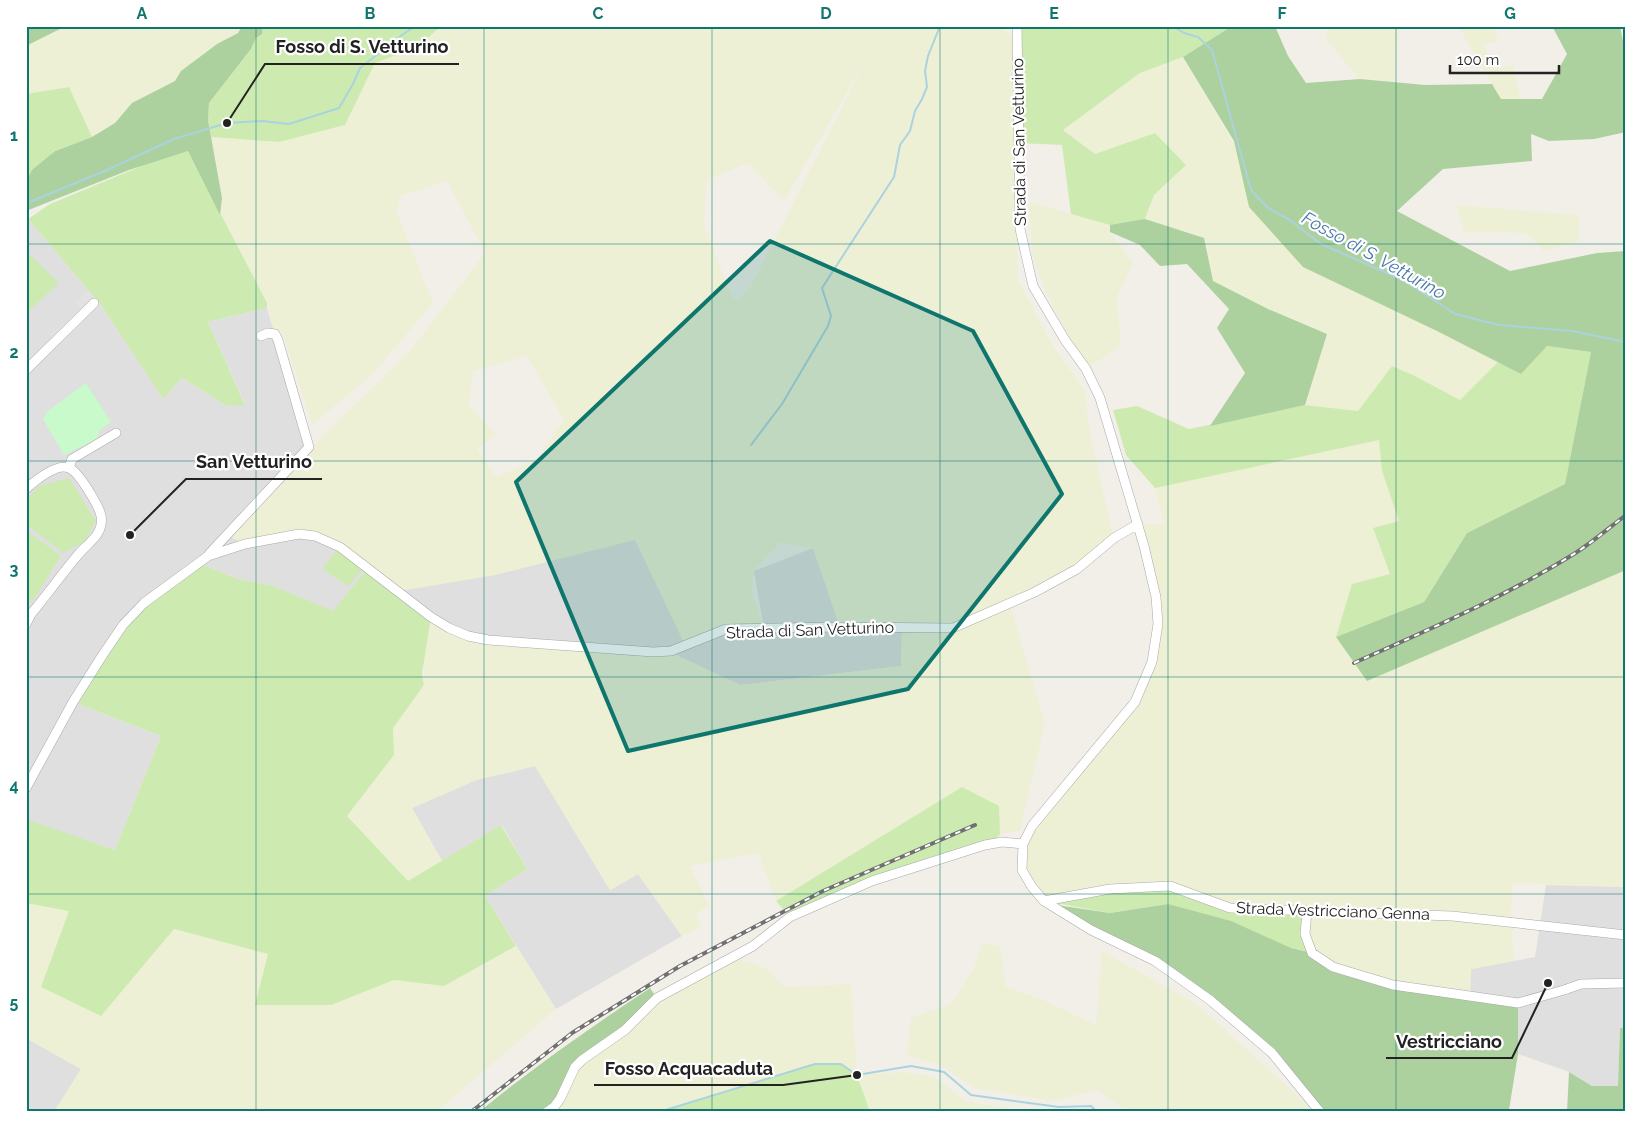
<svg xmlns="http://www.w3.org/2000/svg" width="1652" height="1138" viewBox="0 0 1652 1138" font-family="Raleway,sans-serif">
	<style>
		.residential { fill: #e0dfdf }
		.farmland { fill: #eef0d5; fill-rule: evenodd }
		.grass { fill: #cdebb0 }
		.forest { fill: #add19e }
		.park { fill: #c8facc }
		.parking { fill: #e2e2e2 }
		.lines { fill: none; stroke-linecap: round; stroke-linejoin: round }
		.stream { stroke: #aad3df; stroke-width: 2 }
		.minor-casing { stroke: #a9a9a9; stroke-width: 10 }
		.minor { stroke: #fff; stroke-width: 9 }
		.rail-casing { stroke: #707070; stroke-width: 4 }
		.rail { stroke: #fff; stroke-width: 2; stroke-dasharray: 5.5; stroke-linecap: butt }
		.marked { fill: #0f766e; fill-opacity: 0.2; stroke: #0f766e; stroke-width: 4; stroke-linejoin: round }
		.grid { fill: none; stroke: #0f766e; stroke-width: 1; stroke-opacity: 0.55 }
		.labels { text-anchor: middle; dominant-baseline: central; stroke-width: 4.5; stroke-linejoin: round; paint-order: stroke }
		.street-label { font-size: 16px; fill: #222; stroke: #fff }
		.water-label { font-size: 18px; font-style: italic; fill: #4a7aab; stroke: #fff }
		.leader { fill: none; stroke: #222; stroke-width: 2 }
		.callout-dot { fill: #222; stroke: #fff; stroke-width: 2 }
		.callout-label { font-size: 18px; text-anchor: middle; font-weight: bold; fill: #222; stroke: #fff; stroke-width: 4.5; stroke-linejoin: round; paint-order: stroke }
		.neatline { fill: none; stroke: #0f766e; stroke-width: 2 }
		.grid-label { font-size: 16px; text-anchor: middle; font-weight: bold; fill: #0f766e }
	</style>
	<rect width="100%" height="100%" fill="#f2efe9"/>
	<!-- residential -->
	<path class="residential" d="M28,219l73,86 62,94 19,-21 45,28 18,-2 -37,-82 59,-14 42,139 -10,87 336,6 91,89 38,-1 -10,-57 59,-23 27,79h62l-1,39 -161,19 -68,-32 -186,-11 -55,-25 -95,-3 -65,-29 -33,-6 -40,-16 -125,139 88,34 -46,114 -89,-29v-601z
		M535,766l75,124 28,-16 44,62 -126,73 -71,-113 42,-27 -25,-44 -60,36 -30,-53 64,-28z
		M1546,885l80,2v141h-6l-2,58h-26l-23,-14 -51,-18v-51l-48,-7 1,-27 64,-12z
		M26,1038l55,31 -27,43h-28z"/>
	<!-- farmland -->
	<path class="farmland" d="M66,26h176l-4,7 -21,11 -36,27 -6,10 -43,22 -17,20 -23,14 -23,-50 -43,7v-48z
		M441,26h559l17,14 3,189 -3,11 1,40 32,61 35,50 5,42 24,105 -37,31 -67,34 35,121 -25,107 -20,3 -2,-28 -36,-19 -186,114 -18,-48 -68,13 19,40 -13,7 5,15 -19,8 -44,-62 -28,16 -75,-124 -59,14 -64,28 30,53 -34,20 -61,-65 47,-61 -1,-27 31,-43v-23l7,-45 55,25 186,11 68,32 161,-19 1,-39h-62l-27,-79 -36,-6 -1,7 -7,4 -15,18 -3,18 13,39 -38,1 -41,16 -50,-105 -140,35 -95,16 -85,-55 -70,8 -13,-6 27,-37 72,-73 79,-77 75,-98 -38,-72 -47,15 -3,17 36,90 -61,72 -60,50 -31,-96 -6,5 -8,-31 -47,-88 2,-17 -11,-61 68,5 66,-17 30,-62 43,-16zM867,58l-116,228 -15,15 -6,-8 -26,-69 3,-44 41,-17 36,38zM527,356l37,64 -28,40 -40,17 -19,-28 19,-14 -27,-30 4,-34z
		M1327,26h72l-4,56 -35,-3 -34,-39z
		M1458,26h36l4,15 -14,4 9,24 20,-3 8,33h-20z
		M1183,57l52,88 14,62 188,124 61,31 -38,38 -45,-24 -23,-10 -34,45 -53,-6 22,-71 -59,-25 -55,-28 -70,-57 11,-29 32,-30 -31,-32 -60,21 -32,-24 77,-57z
		M1029,202l81,23v7l23,31 -16,34 4,49 -35,23 -41,-78 -13,-39z
		M1456,205l123,10v26l-36,10 -16,-18 -63,-1z
		M1379,439l3,32 17,50 -26,7 17,46 -54,63 31,43 259,-110v317l-114,-4 -1,39 3,39 -43,8 -1,27 -77,-11 -56,-17 -107,-60 -60,-22 -126,15 -22,-31 1,-26 9,-18 103,-124 19,-47 4,-31 -20,-100h26l-9,-36z
		M26,903l148,26 94,25 -13,51h76l63,-25 50,6 72,-40 40,63 -120,103h-382l27,-43 -55,-31z
		M982,943l18,3 6,41 35,12 55,26 6,-74 93,52 103,93 14,16h-184l-31,-22 -44,11 -78,-13 -35,-23 -33,-10 4,-37 41,-15 22,-35z
		M743,951l-1,9 26,9 16,18 67,-3 6,91 45,-3 31,4 33,25 62,11h-158l-13,-37 -42,-11 -156,48h-112l24,-37 86,-77z"/>
	<!-- grass -->
	<path class="grass" d="M263,26h178l-23,21 -43,16 -30,62 -66,17 -68,-5 -3,-18 1,-16 42,-54 5,-11 6,-4z
		M1017,26h215l-49,31 -43,16 -77,57 32,24 60,-21 31,32 -32,30 -11,29 -33,1 -39,-11 -9,-69 -43,-2z
		M69,87l23,50 -38,14 -28,31v-88z
		M188,151l79,152v5l-59,14 37,83 -18,1 -45,-28 -19,21 -62,-94 -73,-86 -2,1v-8l2,7 22,-15 106,-44z
		M26,251l33,32 -33,31z
		M1547,346l44,6 -26,132 -98,49 -43,69 -88,35 16,-53 38,-10 -17,-46 26,-7 -17,-50 -3,-31 -224,48 -29,-33 -13,-45 24,-4 52,23 116,-24 53,6 34,-45 23,10 45,24 38,-38z
		M69,478l27,43 -12,21 -21,11 -37,-29v-24l13,-14z
		M26,530l35,26 -29,46 -6,-3z
		M340,547l24,20 -16,19 -26,-17z
		M198,563l40,16 33,6 62,26 34,-42 64,48 -9,57 2,11 -31,43 1,27 -47,61 61,65 93,-56 26,44 -42,27 31,50 -72,40 -50,-6 -63,25h-76l13,-51 -94,-25 -73,87 -60,-29 28,-76 -43,-8v-84l89,31 46,-114 -88,-34 50,-77z
		M962,787l37,19 1,28 -9,10 -119,37 -82,36 -14,-16z
		M1170,886l60,22 77,3 5,42 -21,-5 -123,-44 -58,9 -66,-12 66,-12z
		M815,1064h26l16,11 13,37h-211z"/>
	<!-- forest -->
	<path class="forest" d="M26,26h40l-40,20z
		M242,26h21l-1,8 -6,4 -5,11 -42,54 -1,17 14,78 -2,17 -32,-64 -59,19 -103,41v-29l6,-12 23,-19 37,-14 23,-14 17,-20 43,-22 6,-10 36,-27 21,-11z
		M1232,26h43l13,30 18,27 54,-4 65,6 67,-1 9,15h41l25,-45 -15,-28h68l6,30v76l-32,7 -45,2 -18,-7 1,27 -89,8 -46,42 113,60 87,-18 29,-2v319l-259,111 -31,-44 88,-35 43,-69 98,-49 26,-132 -44,-6 -26,28 -84,-43 -134,-64 -54,-60 -15,-66 -51,-84z
		M1145,219l59,19 9,43 55,28 59,25 -22,71 -95,21 35,-53 -28,-45 12,-19 -42,-45 -27,2 -20,-21 -30,-13v-7z
		M1050,904l60,9 58,-9 63,17 60,27 21,5 21,14 60,18 125,18v51l-9,56 -1,2h-184l-52,-59 -117,-92z
		M650,988l7,10 -75,62 -35,52h-68c55,-45 112,-85 171,-124z
		M1620,1028h6v84h-59l2,-40 23,14h26z"/>
	<!-- park -->
	<path class="park" d="M86,383l25,39 -11,8 -3,9 -33,16 -21,-36 5,-8z"/>
	<!-- parking -->
	<path class="parking" d="M89,291l12,14 -38,37h-7l-7,-8 14,-9 16,-17 -4,-7z"/>
	<g class="lines">
		<!-- stream -->
		<path class="stream" d="M1173,26l11,7 14,4 14,13 39,140 17,18 22,12 31,24 84,37 50,33 44,11 73,6 54,11
			M26,202h4l77,-32 67,-31 53,-16 35,-2 27,3 50,-16 14,-24 7,-16 42,-33 13,-9
			M751,445l31,-41 46,-78 3,-10 -9,-28 72,-111 6,-32 10,-14 5,-20 7,-12 5,-12 -2,-16 3,-15 12,-30
			M659,1112l156,-48h26l16,11 54,-9 33,6 27,23 88,12 32,-1 6,6"/>
		<defs>
			<path id="minor" d="M1017,26l3,203 13,57 32,54 21,29 14,29 44,148 12,51 2,27 -6,38 -17,40 -103,124 -9,18 -1,26 10,17 12,14 47,29 64,31 55,39 62,53 48,59
				M26,370l68,-67
				M69,468l3,-9 44,-26
				M26,489c9,-8 30,-26 43,-21 10,4 27,34 31,44 2,6 2,13 -1,19 -4,9 -16,17 -22,25 -16,19 -30,39 -46,58l-5,10
				M209,554l100,-107 -31,-107 -3,-6 -7,-1 -7,3
				M26,788l47,-86 29,-46 21,-31 21,-22 64,-47 37,-12 54,-10 16,2 25,11 91,70 18,11 19,8 20,4 165,12 18,-1 55,-22 114,-2 113,1 82,-36 42,-23 37,-31 24,-14
				M1044,901l66,-12 60,-3 60,22 222,8 174,19
				M1307,911l-2,23 7,19 21,14 60,18 125,18 46,-13 17,-6 45,-1
				M547,1112l7,-5 6,-8 15,-32 7,-7 43,-30 32,-32 96,-52 37,-29 82,-36 113,-36 17,-3 21,2"/>
		</defs>
		<!-- minor casing -->
		<use href="#minor" class="minor-casing"/>
		<!-- minor -->
		<use href="#minor" class="minor"/>
		<defs>
			<path id="rail" d="M1354,663c76,-34 153,-67 223,-111 17,-11 33,-25 49,-37
				M471,1112l101,-79 108,-67 143,-75 152,-66"/>
		</defs>
		<!-- rail casing -->
		<use href="#rail" class="rail-casing"/>
		<!-- rail -->
		<use href="#rail" class="rail"/>
	</g>
	<!-- marked area -->
	<path class="marked" d="M770,241l203,90 89,163 -154,195 -280,62 -112,-269z"/>
	<!-- grid -->
	<path class="grid" d="M256,26v1086M484,26v1086M712,26v1086M940,26v1086M1168,26v1086M1396,26v1086M26,244h1600M26,461h1600M26,677h1600M26,894h1600"/>
	<g class="labels">
		<!-- street labels -->
		<g class="street-label">
			<text transform="translate(1019 142) rotate(-91)">Strada di San Vetturino</text>
			<text transform="translate(810 630) rotate(-2)">Strada di San Vetturino</text>
			<text transform="translate(1333 911) rotate(2)">Strada Vestricciano Genna</text>
		</g>
		<!-- water labels -->
		<g class="water-label">
			<text transform="translate(1374 255) rotate(29)">Fosso di S. Vetturino</text>
		</g>
	</g>
	<!-- callouts -->
	<path class="leader" d="M227 123L265 64H459M130 535L186 479H322M1548 983L1512 1058H1386M857 1075L783 1085H594"/>
	<g class="callout-dot">
		<circle cx="227" cy="123" r="5"/>
		<circle cx="130" cy="535" r="5"/>
		<circle cx="1548" cy="983" r="5"/>
		<circle cx="857" cy="1075" r="5"/>
	</g>
	<g class="callout-label">
		<text x="362" y="53">Fosso di S. Vetturino</text>
		<text x="254" y="468">San Vetturino</text>
		<text x="1449" y="1048">Vestricciano</text>
		<text x="689" y="1075">Fosso Acquacaduta</text>
	</g>
	<!-- border -->
	<rect width="1652" height="1138" fill="none" stroke="#ffffff" stroke-width="55"/>
	<!-- scale -->
	<path d="M1450 65v8h109v-8" fill="none" stroke="#222222" stroke-width="2.5"/>
	<text x="1457" y="65" font-size="15" fill="#222222" stroke="#ffffff" stroke-width="4" paint-order="stroke">100 m</text>
	<rect x="28" y="28" width="1596" height="1082" class="neatline"/>
	<g class="grid-label">
		<text x="142" y="19">A</text>
		<text x="370" y="19">B</text>
		<text x="598" y="19">C</text>
		<text x="826" y="19">D</text>
		<text x="1054" y="19">E</text>
		<text x="1282" y="19">F</text>
		<text x="1510" y="19">G</text>
		<text x="14" y="141">1</text>
		<text x="14" y="358">2</text>
		<text x="14" y="575">3</text>
		<text x="14" y="791">4</text>
		<text x="14" y="1008">5</text>
	</g>
</svg>
